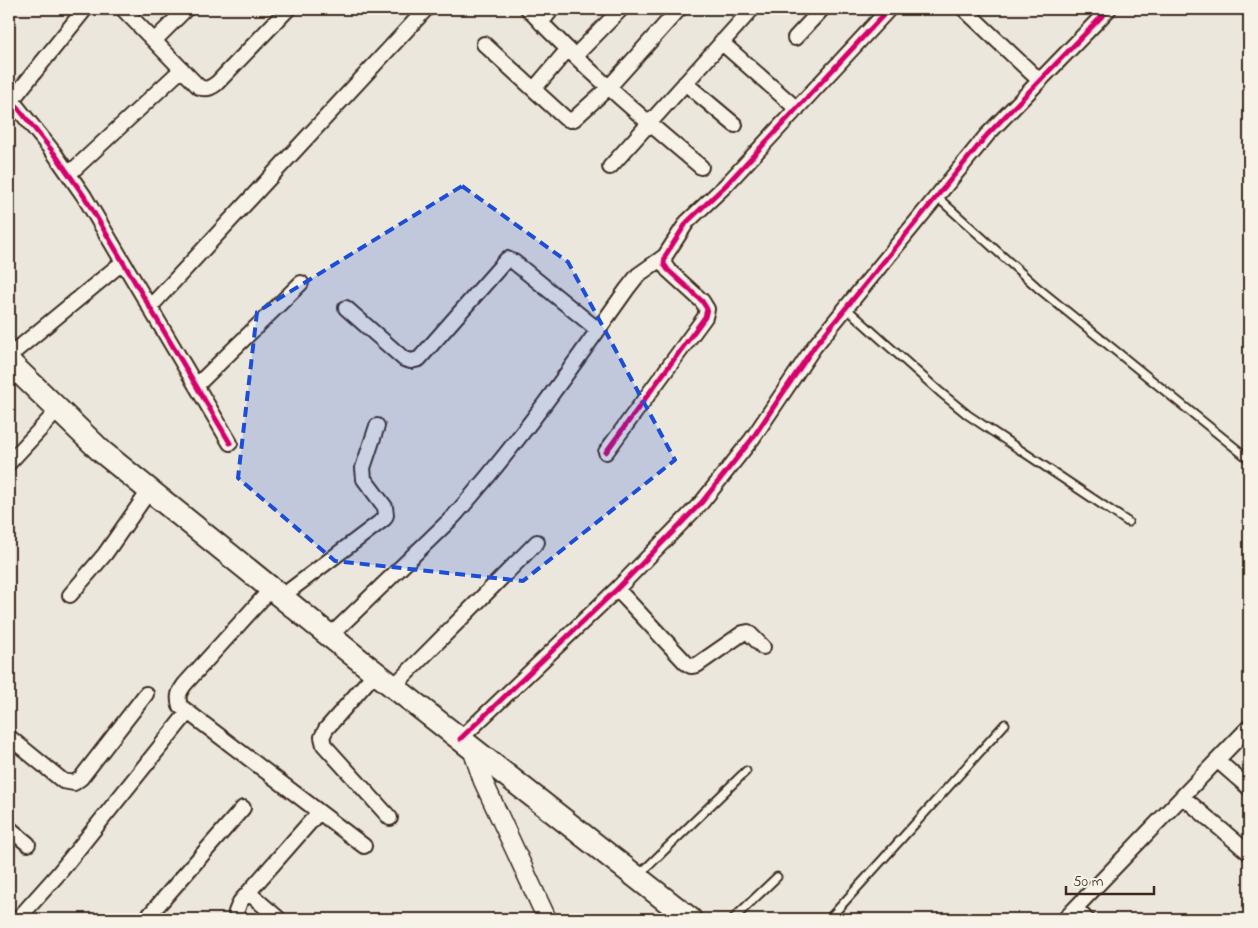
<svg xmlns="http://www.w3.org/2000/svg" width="1258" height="928" viewBox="0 0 1258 928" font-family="'Indie Flower',sans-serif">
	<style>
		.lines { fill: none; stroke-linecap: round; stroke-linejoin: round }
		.service-casing { stroke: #3b2a1e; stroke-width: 11 }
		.minor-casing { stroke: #3b2a1e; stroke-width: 18 }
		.tertiary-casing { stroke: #3b2a1e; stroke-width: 21 }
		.primary-casing { stroke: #3b2a1e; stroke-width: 26 }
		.service { stroke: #f7f3e8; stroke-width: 7 }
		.minor { stroke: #f7f3e8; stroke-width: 14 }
		.tertiary { stroke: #f7f3e8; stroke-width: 18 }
		.primary { stroke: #f7f3e8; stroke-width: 22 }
		.cycleway-casing { stroke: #f7f3e8; stroke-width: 8 }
		.cycleway { stroke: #d6006c; stroke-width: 5 }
		.marked { fill: #1d4ed8; fill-opacity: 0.2; stroke: #1d4ed8; stroke-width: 4; stroke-dasharray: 10 6; stroke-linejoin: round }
	</style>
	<rect width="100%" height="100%" fill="#ece7dc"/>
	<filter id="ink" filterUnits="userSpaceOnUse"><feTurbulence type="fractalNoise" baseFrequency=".02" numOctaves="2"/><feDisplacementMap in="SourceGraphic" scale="10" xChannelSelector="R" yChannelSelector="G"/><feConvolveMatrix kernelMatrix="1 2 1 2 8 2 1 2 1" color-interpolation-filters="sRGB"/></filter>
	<g filter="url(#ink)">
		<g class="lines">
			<defs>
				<path id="service" d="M937,197l101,91 211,171
					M846,308l94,84 28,23 160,107
					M639,875l107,-104
					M1078,906l13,13
					M733,919l44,-42
					M829,919l176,-195"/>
				<path id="minor" d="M123,9l76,78c7,3 12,1 18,-4l71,-74
					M528,9c54,57 113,108 173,158
					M964,9l75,71
					M541,23l11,-14
					M795,38l27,-29
					M154,41l32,-32
					M721,42l76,67
					M484,44l81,74 5,2 4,-1 35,-32 70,-78
					M575,56l46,-47
					M685,83l50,42
					M534,89l34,-40
					M9,97l45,56 30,43 146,247
					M12,100l73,-91
					M610,167l142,-158
					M69,174l113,-105
					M150,307l276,-298
					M346,308l58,51 7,2 8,-2 88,-100 7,3 84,68
					M9,356l114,-94
					M196,386l105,-103
					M606,452l99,-135 2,-8 -5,-8 -34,-31 -4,-6 1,-8 22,-34 39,-37 163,-176
					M9,463l49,-53
					M271,589l-86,95c-6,8 -8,12 -5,22l184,140
					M617,589l69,74 5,3 6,-1 46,-32 5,-1 15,15
					M70,595l35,-41 44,-63
					M281,597l103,-78 2,-4 -1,-8 -21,-28 -1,-11 14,-42
					M330,636l124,-120c63,-71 118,-149 173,-227l11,-14 27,-19
					M375,673l-49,56 -4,8 2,8 66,73
					M393,687l144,-145
					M9,737l54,44 11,2 7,-5 65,-84
					M460,739l157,-150 85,-87 50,-63 62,-92 173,-212 122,-126
					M1218,761l31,27
					M1183,797l66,56
					M9,828l19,16
					M249,893l30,26
					M18,919l41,-46 129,-161
					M146,919l97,-111
					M238,919l-2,-7 4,-10 79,-90
					M1065,919l184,-192"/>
				<path id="tertiary" d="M472,749l11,32 64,138"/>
				<path id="primary" d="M9,362l92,89 266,215 323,253"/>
			</defs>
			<!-- service casing -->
			<use href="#service" class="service-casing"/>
			<!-- minor casing -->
			<use href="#minor" class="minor-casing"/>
			<!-- tertiary casing -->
			<use href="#tertiary" class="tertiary-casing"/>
			<!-- primary casing -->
			<use href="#primary" class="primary-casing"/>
			<!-- service -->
			<use href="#service" class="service"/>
			<!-- minor -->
			<use href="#minor" class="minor"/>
			<!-- tertiary -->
			<use href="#tertiary" class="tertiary"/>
			<!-- primary -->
			<use href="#primary" class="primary"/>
			<defs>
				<path id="cycleway" d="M9,97l45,56 30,43 146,247
					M606,452l99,-135 2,-8 -5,-8 -34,-31 -4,-6 1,-8 22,-34 39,-37 163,-176
					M460,739l157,-150 85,-87 50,-63 62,-92 173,-212 122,-126"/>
			</defs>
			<!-- cycleway casing -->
			<use href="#cycleway" class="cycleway-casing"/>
			<!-- cycleway -->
			<use href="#cycleway" class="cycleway"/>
		</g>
	</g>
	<!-- marked area -->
	<path class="marked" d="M462,186l106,76 107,198 -152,121 -188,-20 -97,-83 19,-166z"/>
	<!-- margin -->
	<rect width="1258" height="928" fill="none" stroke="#f7f3e8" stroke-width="30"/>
	<rect x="15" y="15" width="1228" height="898" fill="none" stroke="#3b2a1e" stroke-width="2" filter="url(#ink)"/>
	<!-- scale -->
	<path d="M1066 886v8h88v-8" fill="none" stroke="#3b2a1e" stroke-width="2.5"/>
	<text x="1073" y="886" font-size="15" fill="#3b2a1e" stroke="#f7f3e8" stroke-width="4" paint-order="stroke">50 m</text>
</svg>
